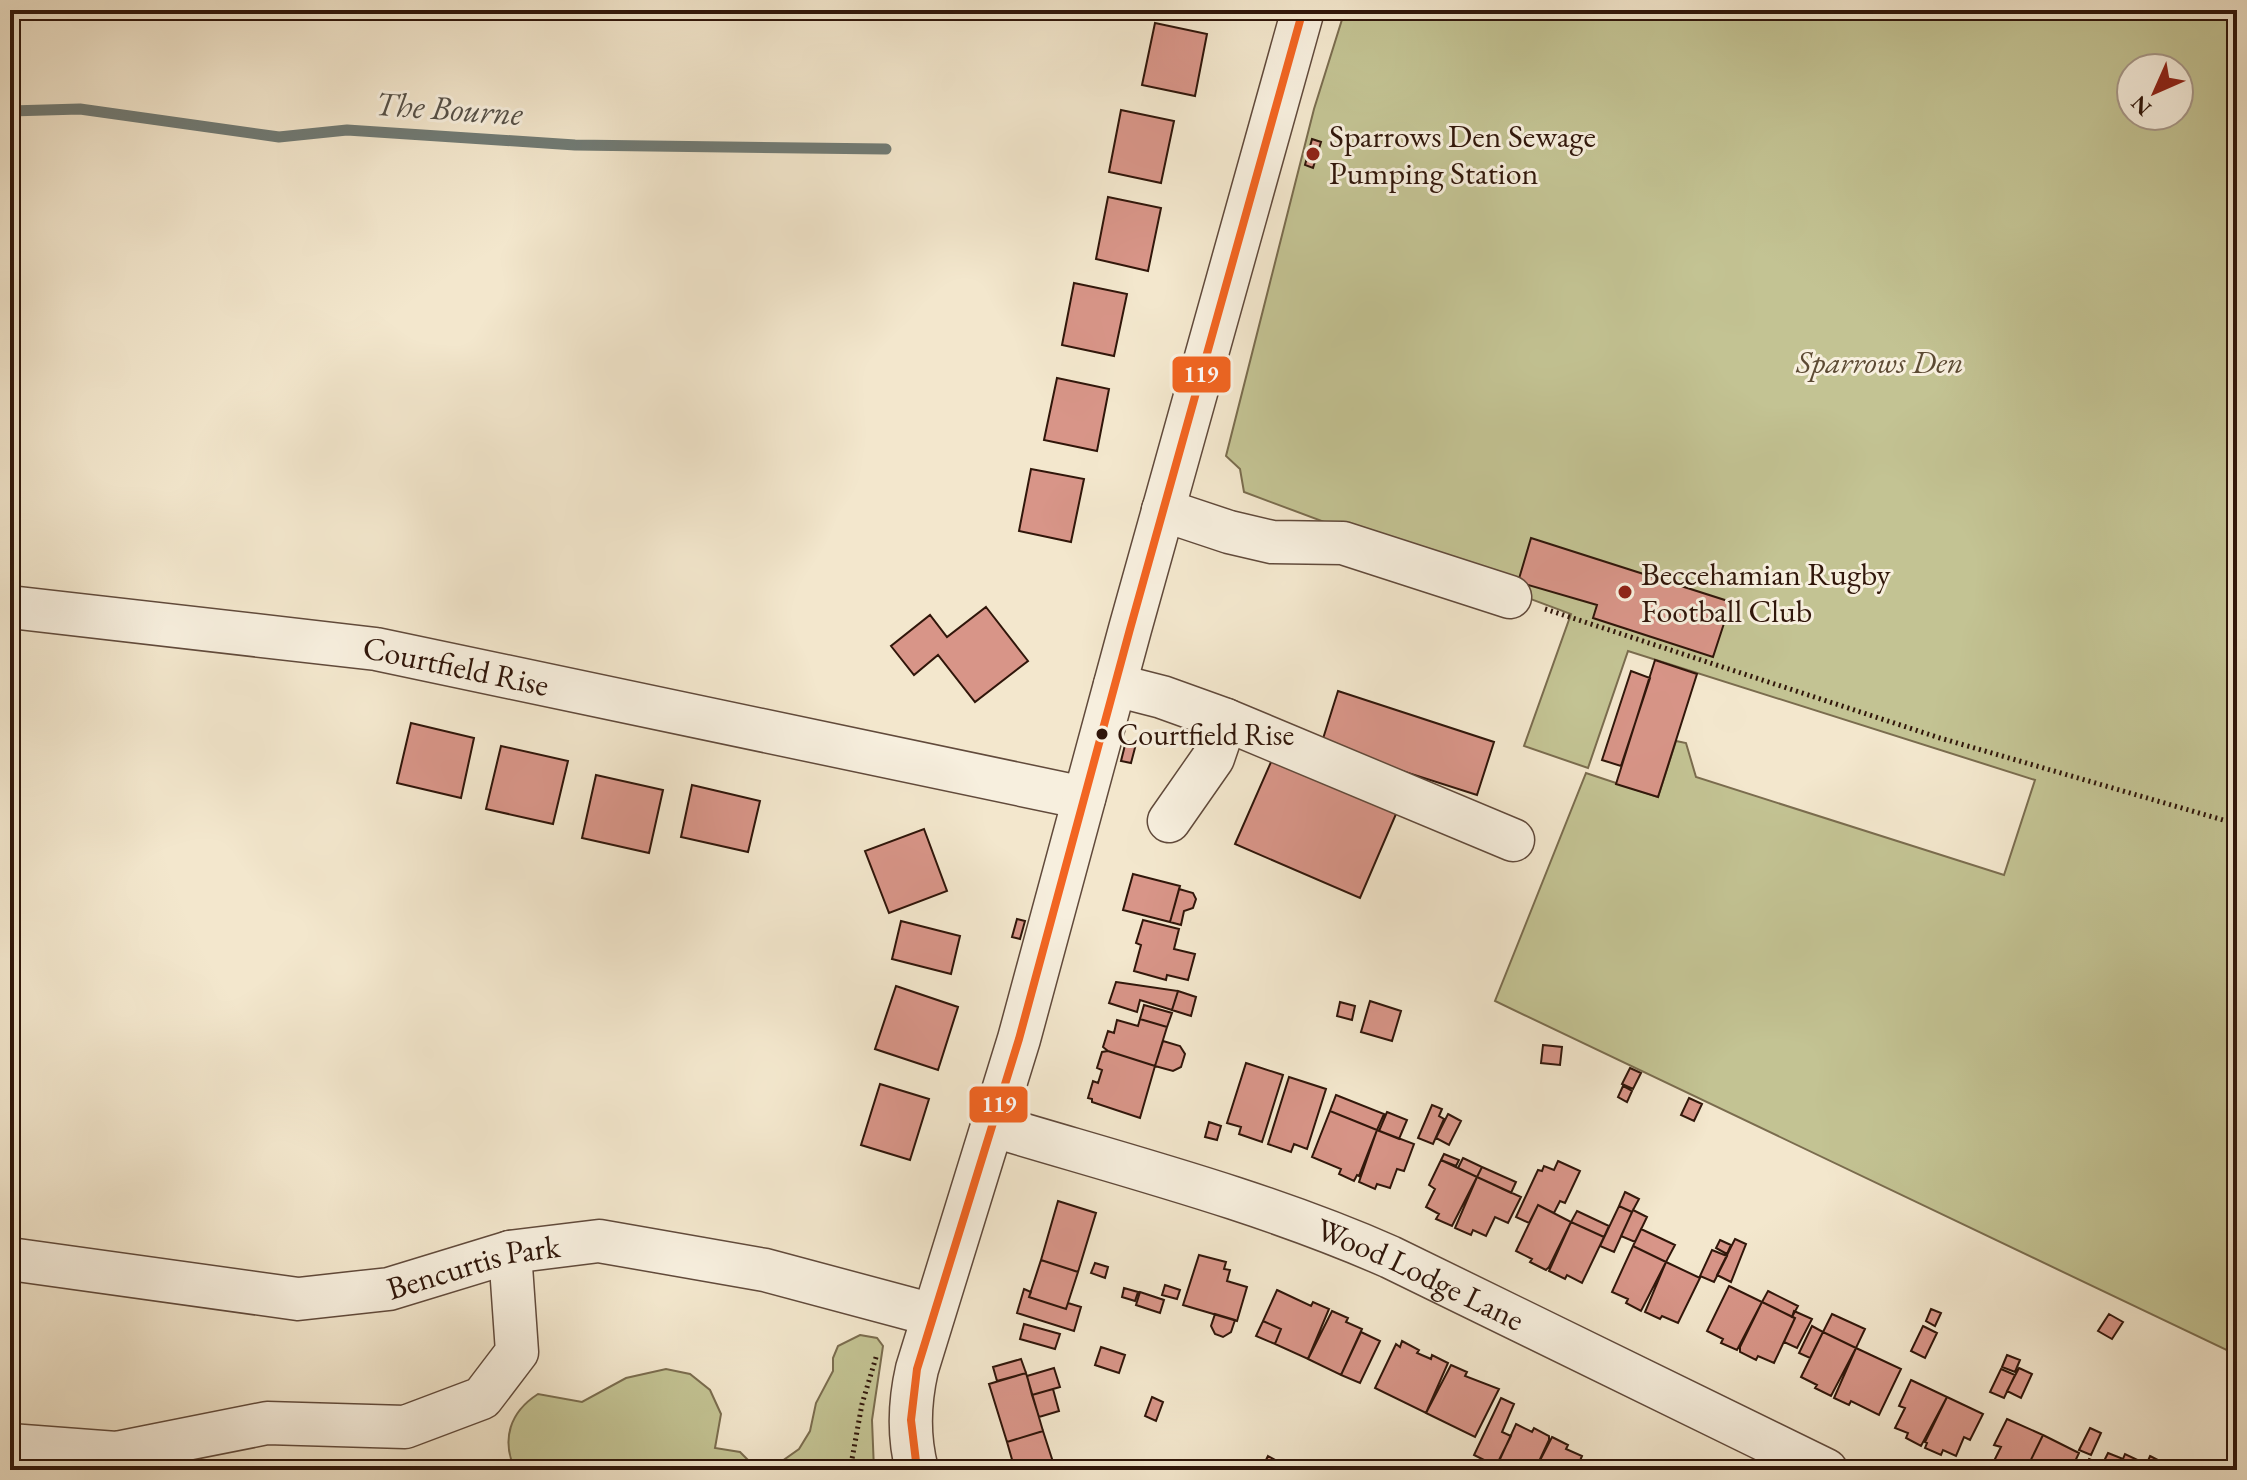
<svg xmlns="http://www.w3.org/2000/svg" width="2247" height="1480" viewBox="0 0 2247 1480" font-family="'EB Garamond',serif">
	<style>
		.green { fill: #c3c393; stroke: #7a6c4e; stroke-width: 2; fill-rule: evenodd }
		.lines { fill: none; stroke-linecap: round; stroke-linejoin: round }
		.stream { stroke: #717b75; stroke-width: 11 }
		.building { fill: #d89588; stroke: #30160a; stroke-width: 2 }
		.minor-casing { stroke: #614a3b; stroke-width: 45 }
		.path { stroke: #30160a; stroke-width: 5; stroke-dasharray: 2 4; stroke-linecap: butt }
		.minor { stroke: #f7efde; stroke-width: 42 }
		.bus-1-casing { stroke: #f7efde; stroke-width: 14 }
		.bus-1 { stroke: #f26522; stroke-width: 8 }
		.poi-dot { fill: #8f2418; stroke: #f7efde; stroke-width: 3 }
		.bus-dot { fill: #30160a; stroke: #f7efde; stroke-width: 3 }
		.labels { text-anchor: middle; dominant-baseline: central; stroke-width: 6; stroke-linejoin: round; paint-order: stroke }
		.bus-label { font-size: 30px; fill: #30160a; stroke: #f7efde; text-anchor: start }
		.poi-label { font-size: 32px; fill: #30160a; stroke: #f7efde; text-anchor: start }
		.park-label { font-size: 32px; font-style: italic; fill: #5c4a33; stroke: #f7efde }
		.street-label { font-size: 32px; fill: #30160a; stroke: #f7efde }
		.water-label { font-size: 34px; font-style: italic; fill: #565148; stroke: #f7efde }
		.line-badge { stroke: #f7efde; stroke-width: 3 }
		.badge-label { font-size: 22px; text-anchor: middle; font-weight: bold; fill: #fff }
	</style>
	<rect width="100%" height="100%" fill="#f3e7cd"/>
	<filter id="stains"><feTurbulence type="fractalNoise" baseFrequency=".0025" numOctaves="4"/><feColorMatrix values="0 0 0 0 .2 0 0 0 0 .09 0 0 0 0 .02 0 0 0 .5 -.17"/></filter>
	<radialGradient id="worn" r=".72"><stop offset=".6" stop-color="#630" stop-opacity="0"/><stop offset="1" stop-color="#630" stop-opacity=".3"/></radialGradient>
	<!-- green -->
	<path class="green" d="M1345,10h892v1345l-742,-354 91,-228 72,24 18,-56 10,2 10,34 308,98 31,-95 -407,-129 -40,117 -64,-22 47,-132 -327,-122 -4,-23 -14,-13 88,-347zM2131,68h48v48h-48z
		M860,1335l17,3 6,8 -11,74 2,50h-359c-14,-31 -5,-58 23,-76l44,8 44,-24 40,-9 24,5 20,16 11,24 -6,34 25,4 14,14h21l24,-17 11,-18 6,-28 17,-32v-13l5,-12z"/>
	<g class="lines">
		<!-- stream -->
		<path class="stream" d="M10,111l70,-2 199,28 68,-7 228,15 311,4"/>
	</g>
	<!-- building -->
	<path class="building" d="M1155,23l52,11 -12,62 -53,-11z
		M1121,110l53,11 -13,62 -52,-11z
		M1312,139l9,3 -8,26 -8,-3z
		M1108,197l53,11 -13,63 -52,-12z
		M1074,283l53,11 -13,62 -52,-11z
		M1057,378l52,11 -12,62 -53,-11z
		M1031,469l53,10 -13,63 -52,-11z
		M1531,538l200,64 -18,55 -120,-39 4,-13 -79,-23z
		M986,607l42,54 -53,41 -37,-47 -24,20 -23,-29 39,-31 17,22z
		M1655,660l42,14 -39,123 -42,-13z
		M1631,671l19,7 -29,88 -19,-6z
		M1338,691l156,51 -17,53 -156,-50z
		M411,723l63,15 -13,60 -64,-15z
		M1126,741l10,3 -5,19 -10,-2z
		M501,746l67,15 -15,63 -67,-15z
		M1275,753l124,54 -39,91 -125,-54z
		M596,775l67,15 -14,63 -67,-15z
		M692,785l68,16 -12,51 -67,-15z
		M924,829l23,62 -58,22 -24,-62z
		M1133,874l47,12 -10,36 -47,-12z
		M1179,889l14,4 3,6 -3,9 -9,3 -3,14 -11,-3z
		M1017,919l8,2 -5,18 -8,-2z
		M1143,920l36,9 -5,20 21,5 -7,26 -21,-5 -1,5 -32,-9 7,-26 -5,-2z
		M901,921l59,15 -9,38 -59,-15z
		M1116,982l62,9 -6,19 -32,-10 -3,12 -28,-9z
		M896,986l62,21 -20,63 -63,-21z
		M1178,991l18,6 -5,19 -19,-6z
		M1370,1001l31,10 -9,30 -31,-9z
		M1340,1002l15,4 -3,14 -15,-4z
		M1144,1005l28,8 -5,14 -27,-8z
		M1140,1019l27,8 -12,39 -47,-15 -5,-4 5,-16 6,2 3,-13 21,6z
		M1163,1041l17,5 5,8 -4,13 -8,4 -18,-5z
		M1543,1045l19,2 -2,18 -19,-2z
		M1108,1051l47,15 -15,52 -48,-16v-3l-4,-1 5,-17 5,2 4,-13 -5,-2 5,-16z
		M1246,1063l37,12 -21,67 -23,-8 2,-7 -14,-4z
		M1630,1068l11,5 -8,16 -11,-5z
		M1289,1077l37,12 -19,60 -13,-5 -3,8 -23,-8z
		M880,1084l49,15 -19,61 -49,-15z
		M1623,1086l9,5 -5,11 -9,-5z
		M1336,1095l48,19 -7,16 -47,-19z
		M1689,1098l13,6 -8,17 -13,-6z
		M1432,1105l10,4 -3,7 5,3 -11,25 -15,-6z
		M1330,1111l47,19 -18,46 -2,-1 -3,6 -15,-7 2,-5 -29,-12z
		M1387,1112l20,8 -8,19 -20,-8z
		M1448,1114l13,7 -12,24 -13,-7z
		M1209,1122l12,4 -4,14 -12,-3z
		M1377,1130l37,14 -10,27 -7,-2 -7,19 -13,-4 -2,5 -16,-7z
		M1444,1154l15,6 -3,6 -15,-6z
		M1463,1158l19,9 -5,10 -19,-9z
		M1441,1160l36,17 -25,49 -16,-7 3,-5 -13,-7 9,-18 -6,-4z
		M1558,1161l22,10 -15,32 -5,-2 -6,12 -16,-8 -9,18 -13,-6 22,-47 4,1 2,-5 10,4z
		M1482,1167l34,15 -5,11 -34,-16z
		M1477,1177l44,20 -13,26 -13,-6 -9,19 -13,-6 -2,5 -16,-7z
		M1625,1192l14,7 -7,13 -13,-6z
		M1058,1201l38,12 -18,59 -37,-12z
		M1538,1205l33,17 -22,45 -3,3 -16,-8 2,-3 -16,-8z
		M1619,1206l13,6 -18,40 -14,-6z
		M1633,1210l14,7 -12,25 -14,-6z
		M1577,1211l32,15 -5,11 -33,-15z
		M1571,1222l33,15 -22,46 -15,-8 -2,4 -16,-8z
		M1641,1229l34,16 -9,17 -33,-16z
		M1735,1239l11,5 -15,38 -14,-7z
		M1720,1240l11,5 -4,9 -11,-6z
		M1633,1246l33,16 -25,49 -15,-8 2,-4 -16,-7z
		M1712,1250l15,6 -13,26 -14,-6z
		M1199,1255l27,7 -2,7 6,1 -3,11 20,6 -10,34 -54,-16z
		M1041,1260l37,12 -12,37 -37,-12z
		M1666,1262l34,16 -22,45 -16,-7 -2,3 -15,-7z
		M1095,1263l13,4 -3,11 -14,-5z
		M1165,1285l15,5 -3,9 -15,-4z
		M1729,1286l33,16 -25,48 -16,-7 2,-4 -16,-8z
		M1124,1288l14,4 -3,9 -13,-4z
		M1024,1289l7,3 -2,5 37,12 2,-6 13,4 -7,24 -57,-18z
		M1277,1290l34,16 2,-4 16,7 -21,50 -33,-15 6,-15 -18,-8z
		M1768,1291l30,15 -6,11 -30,-15z
		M1140,1292l24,8 -4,13 -24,-8z
		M1762,1302l33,16 -21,45 -16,-7 -2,4 -16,-8v-5z
		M1931,1309l10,4 -6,13 -9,-5z
		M1332,1311l16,7 -2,4 16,7 -21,46 -33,-16z
		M1794,1311l18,8 -15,29 -13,-6 11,-24 -3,-1z
		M1215,1314l20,6 -4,12 -8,5 -8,-3 -4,-8z
		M1832,1314l33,15 -9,19 -33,-16z
		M2109,1314l14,8 -11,17 -14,-8z
		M1263,1321l18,8 -6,15 -19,-8z
		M1024,1324l36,10 -5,15 -35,-10z
		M1812,1326l11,6 -13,26 -11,-5z
		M1923,1326l14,7 -12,25 -14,-7z
		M1361,1332l19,9 -20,42 -19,-8z
		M1823,1332l33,16 -25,48 -16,-8 2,-3 -16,-8z
		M1402,1341l17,9 -2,3 14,6 1,-4 16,8 -22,50 -51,-25 21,-44 4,3z
		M1101,1347l24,8 -6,18 -24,-8z
		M1856,1348l45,21 -22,46 -28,-14 -2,4 -15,-7z
		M2007,1355l13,5 -5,12 -13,-5z
		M1021,1359l5,14 -29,8 -4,-14z
		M1451,1365l16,7 -2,4 34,13 -24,48 -49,-24z
		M1054,1368l6,19 -28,8 -5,-19z
		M2019,1368l13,6 -11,24 -14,-7z
		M2001,1369l14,6 -11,23 -14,-6z
		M1026,1373l17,58 -36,11 -18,-58z
		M1911,1380l36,17 -26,49 -15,-8 2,-5 -13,-5 10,-20 -6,-2z
		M1053,1389l6,22 -20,6 -7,-22z
		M1152,1397l11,5 -7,19 -11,-5z
		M1947,1397l36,17 -13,26 -6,-3 -8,19 -13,-6 -2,5 -16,-7 2,-5 -2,-1z
		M1501,1398l13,6 -12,28 9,4 -15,30 -22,-11z
		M2007,1419l36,16 -17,35h-27l-8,-3 10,-20 -7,-2z
		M1516,1424l16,8 2,-4 15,8v4l-14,30h-40z
		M2090,1428l11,5 -10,22 -12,-5z
		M1043,1431l11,34 8,-3 2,8h-49l-8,-28z
		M2043,1435l36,18 -8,17h-45z
		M1552,1437l16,8 -2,4 16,7 -6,14h-41z
		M2108,1453l15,6 2,-5 19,9 -3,7h-27l-12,-5z
		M1268,1456l9,5 -4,9h-12z
		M2150,1456l10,5 -2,9h-14z
		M2089,1459l13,6 -2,5h-16z"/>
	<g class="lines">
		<defs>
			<g id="minor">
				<path d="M1163,510l66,22 43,10 71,1 167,54"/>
				<path id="s1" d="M10,607l366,42 708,149"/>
				<path d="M1115,685l47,12 64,23 287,120"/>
				<path d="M1169,821l44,-63 13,-38"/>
				<path id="s2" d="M994,1126c133,40 269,75 396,131l436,213"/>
				<path id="s3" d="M10,1259l288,40 91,-10 121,-37 89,-11 166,29 168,45"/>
				<path d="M10,1445l106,8 151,-30 138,4 77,-29 35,-46 -7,-100"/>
				<path d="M917,1470c-9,-34 -8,-66 0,-101l102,-330 111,-410 173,-619"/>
			</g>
		</defs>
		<!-- minor casing -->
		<use href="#minor" class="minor-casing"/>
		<!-- path -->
		<path class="path" d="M1545,609l395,129 297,86
			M850,1470l12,-66 15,-50"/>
		<!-- minor -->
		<use href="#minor" class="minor"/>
		<defs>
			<path id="bus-1" d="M917,1470l-6,-50 6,-51 102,-330 111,-410 173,-619"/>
		</defs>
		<!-- bus-1 casing -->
		<use href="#bus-1" class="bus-1-casing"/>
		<!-- bus-1 -->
		<use href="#bus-1" class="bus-1"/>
	</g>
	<!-- markers -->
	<g class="poi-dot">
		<circle cx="1313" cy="154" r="8"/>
		<circle cx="1625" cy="592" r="8"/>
	</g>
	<circle class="bus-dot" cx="1102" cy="734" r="7"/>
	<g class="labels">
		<!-- bus labels -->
		<g class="bus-label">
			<text x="1117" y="734">Courtfield Rise</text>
		</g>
		<!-- poi labels -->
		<g class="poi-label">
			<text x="1329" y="136">Sparrows Den Sewage<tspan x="1329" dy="37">Pumping Station</tspan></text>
			<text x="1641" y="574">Beccehamian Rugby<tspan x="1641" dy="37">Football Club</tspan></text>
		</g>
		<!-- park labels -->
		<g class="park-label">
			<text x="1880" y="362">Sparrows Den</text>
		</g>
		<!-- street labels -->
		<g class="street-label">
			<text stroke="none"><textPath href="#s1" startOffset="450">Courtfield Rise</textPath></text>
			<text stroke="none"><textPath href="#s3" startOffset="470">Bencurtis Park</textPath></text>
			<text stroke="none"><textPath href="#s2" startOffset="452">Wood Lodge Lane</textPath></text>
		</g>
		<!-- water labels -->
		<g class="water-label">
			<text transform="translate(449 108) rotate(4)">The Bourne</text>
		</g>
	</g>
	<g class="line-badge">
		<rect x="1171" y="355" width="61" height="39" rx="8" fill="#f26522"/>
		<rect x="968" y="1085" width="61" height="39" rx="8" fill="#f26522"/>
	</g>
	<g class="badge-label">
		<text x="1201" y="382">119</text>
		<text x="999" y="1112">119</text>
	</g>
	<!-- margin -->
	<rect width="2247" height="1480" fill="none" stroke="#f3e7cd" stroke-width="40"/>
	<rect x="12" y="12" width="2223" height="1456" fill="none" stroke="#30160a" stroke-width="4"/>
	<rect x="20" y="20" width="2207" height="1440" fill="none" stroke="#30160a" stroke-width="2"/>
	<!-- north arrow -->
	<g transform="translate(2155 92) rotate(225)"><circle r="38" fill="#f7efde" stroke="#a79889" stroke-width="2"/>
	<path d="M0-6L14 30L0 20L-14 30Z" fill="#8f2418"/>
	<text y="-12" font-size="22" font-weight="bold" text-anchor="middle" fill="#30160a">N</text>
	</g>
	<rect width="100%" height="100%" filter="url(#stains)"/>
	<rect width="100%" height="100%" fill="url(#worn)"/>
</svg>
